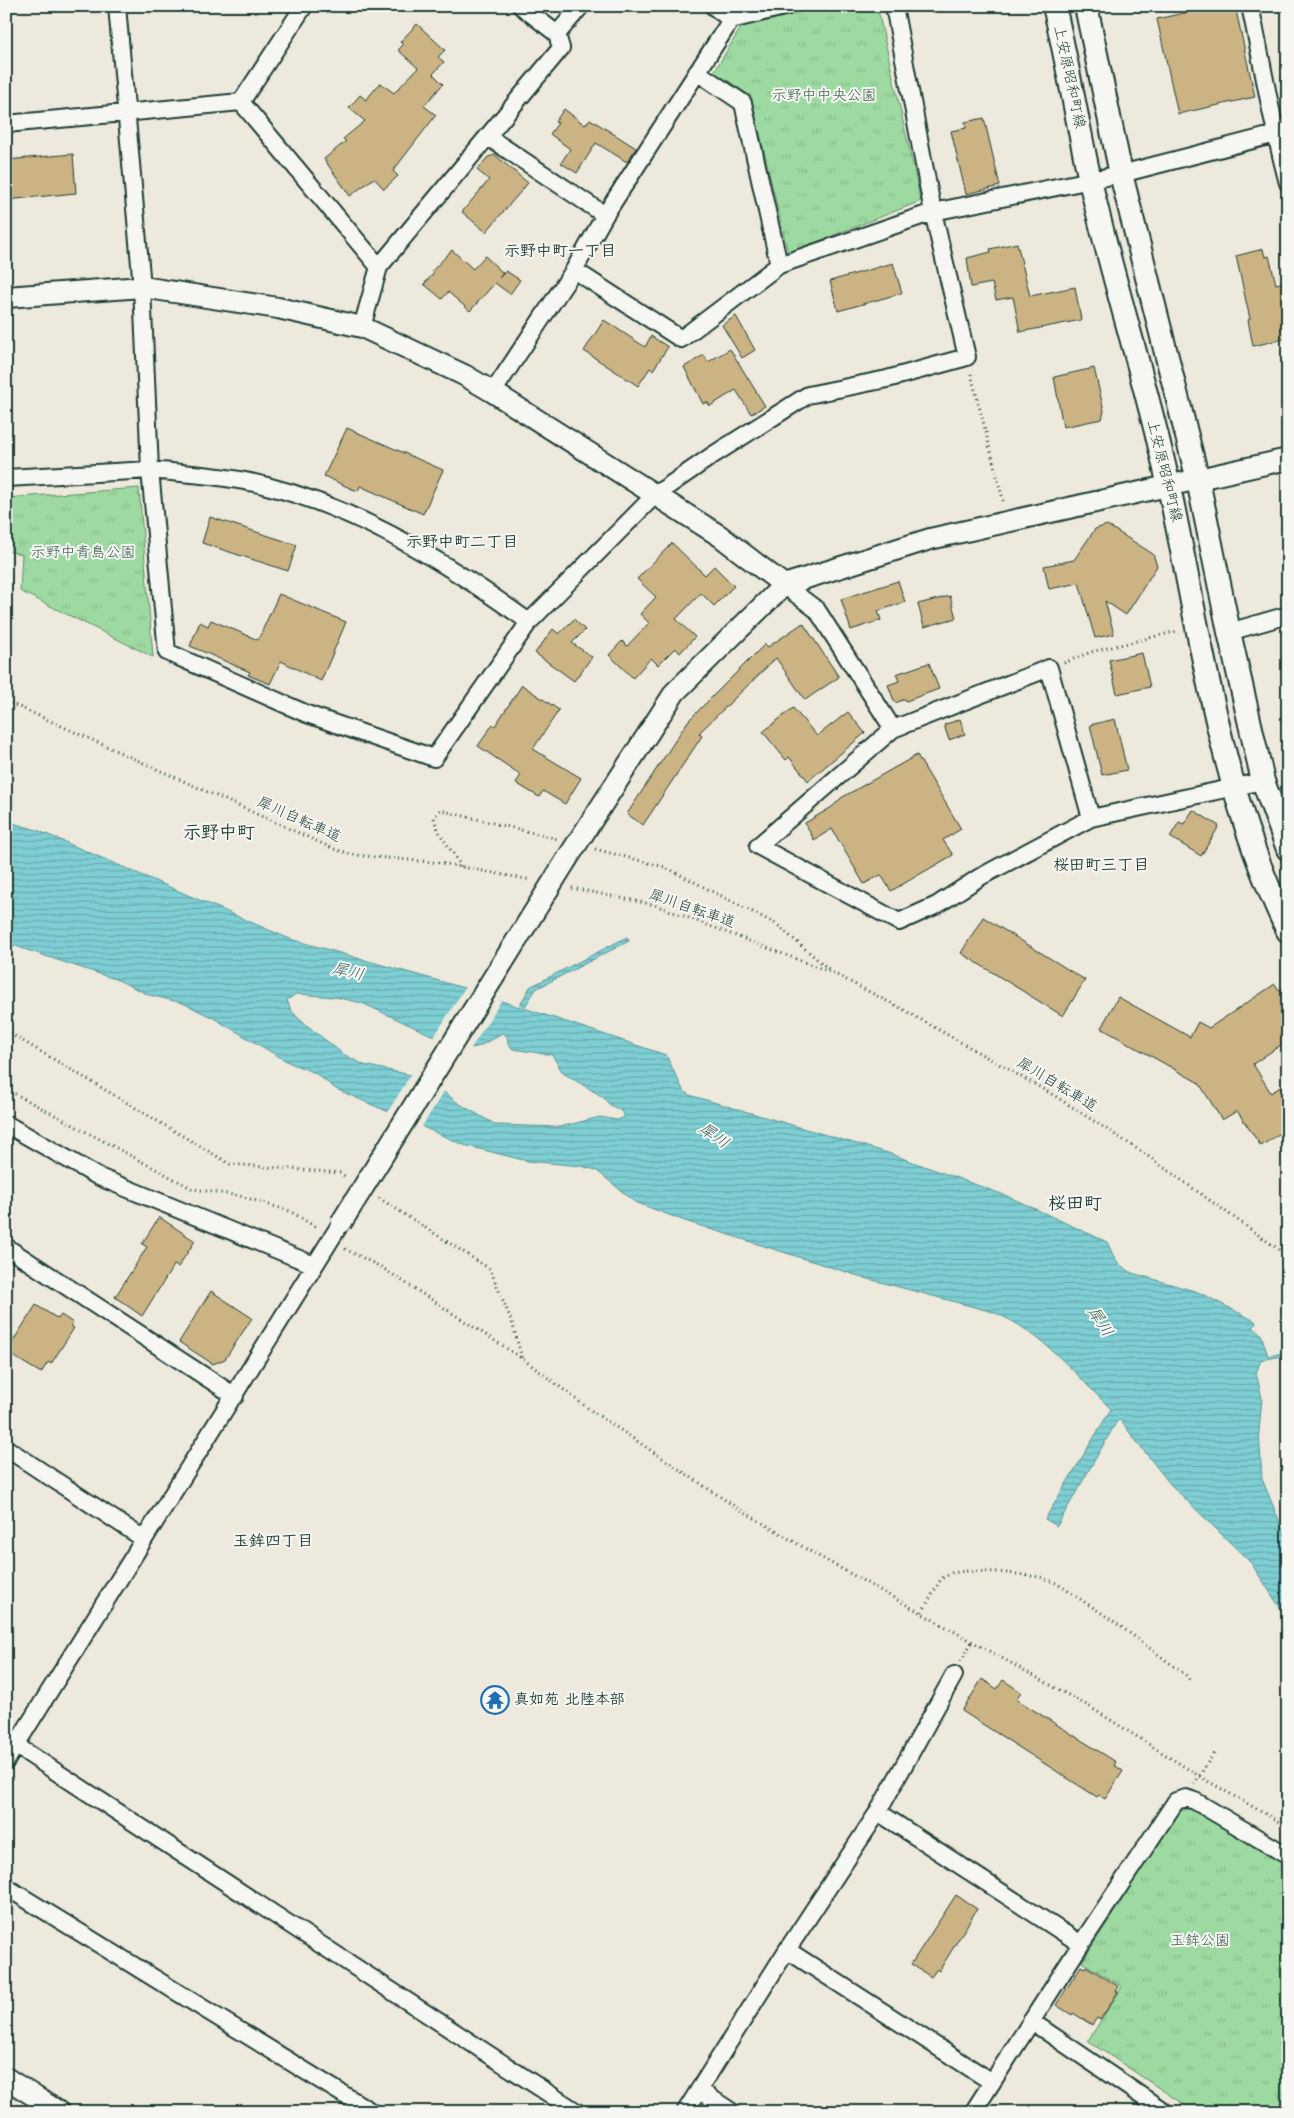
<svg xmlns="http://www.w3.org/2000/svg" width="1294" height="2118" viewBox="0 0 1294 2118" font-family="Kalam,'Klee One',sans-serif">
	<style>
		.grass { fill: url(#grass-tufts); stroke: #5e8c6a }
		.water { fill: url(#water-rules); stroke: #589594; fill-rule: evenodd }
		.pier { fill: #ede9dc }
		.building { fill: #cbb383; stroke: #1f3d34 }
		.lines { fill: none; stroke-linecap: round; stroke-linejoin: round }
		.minor-casing { stroke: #1f3d34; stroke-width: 20 }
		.tertiary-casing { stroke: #1f3d34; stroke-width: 24 }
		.secondary-casing { stroke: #1f3d34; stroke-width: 26 }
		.path { stroke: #1f3d34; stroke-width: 3; stroke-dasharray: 1 4; stroke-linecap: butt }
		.minor { stroke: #f6f6f2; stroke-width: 16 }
		.tertiary { stroke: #f6f6f2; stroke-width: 20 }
		.secondary { stroke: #f6f6f2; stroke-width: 22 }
		.tertiary-bridge-casing { stroke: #1f3d34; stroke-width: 24; stroke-linecap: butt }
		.tertiary-bridge { stroke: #f6f6f2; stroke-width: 20 }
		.labels { text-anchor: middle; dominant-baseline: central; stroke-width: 4; stroke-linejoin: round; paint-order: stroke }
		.street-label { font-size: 15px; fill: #1f3d34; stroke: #f6f6f2 }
		.park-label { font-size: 15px; fill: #385c4a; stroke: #f6f6f2 }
		.poi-label { font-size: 15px; font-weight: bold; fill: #1f3d34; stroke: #f6f6f2; text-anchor: start }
		.neighbourhood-label { font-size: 16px; font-weight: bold; fill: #1f3d34; stroke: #f6f6f2 }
		.water-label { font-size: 16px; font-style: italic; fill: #325a54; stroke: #f6f6f2 }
		.quarter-label { font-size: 18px; font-weight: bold; fill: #1f3d34; stroke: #f6f6f2 }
	</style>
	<defs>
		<pattern id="grass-tufts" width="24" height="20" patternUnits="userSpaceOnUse" patternTransform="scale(1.25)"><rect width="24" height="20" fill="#9ddaa1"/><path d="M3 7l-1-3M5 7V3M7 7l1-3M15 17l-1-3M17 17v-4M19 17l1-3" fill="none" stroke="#87bc8b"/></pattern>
		<pattern id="water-rules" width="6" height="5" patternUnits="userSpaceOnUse" patternTransform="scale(1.25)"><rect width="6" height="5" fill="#7ecfd4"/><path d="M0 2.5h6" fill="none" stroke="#67a9ad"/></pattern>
	</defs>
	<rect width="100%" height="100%" fill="#ede9dc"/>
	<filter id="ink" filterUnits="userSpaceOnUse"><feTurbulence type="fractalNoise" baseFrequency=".02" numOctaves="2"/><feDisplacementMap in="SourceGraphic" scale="10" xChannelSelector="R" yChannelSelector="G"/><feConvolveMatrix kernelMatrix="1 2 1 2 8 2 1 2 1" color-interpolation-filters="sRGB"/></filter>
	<g filter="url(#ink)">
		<!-- grass -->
		<path class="grass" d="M829,6h48l44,195 -133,52 -37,-157 -37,-24 28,-46z
			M139,488l14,169 -133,-66 2,-37 -16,-3v-53z
			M1192,1808l96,56v248h-93l-107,-71 34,-54 -40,-25 97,-151z"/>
		<!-- water -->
		<path class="water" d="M6,818l10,6 21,6 253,109 174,49 55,19 11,-20 97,-50 2,4 -93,48 -12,19 142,47 17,35 6,5 199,58 119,43 100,46 10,21 15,10 66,19 57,29 1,3 -3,3 8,7 7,22 20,-4v3l-27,5 -5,13 6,25 -3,33 3,48 26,63v78l-37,-57 -81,-79 -50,-64 -3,1 -60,105 -12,-7 66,-110c-36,-35 -70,-78 -118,-97l-128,-34 -180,-57 -50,-19 -39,-32 -15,-4 -54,-5 -63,-16 -128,-56 -21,-16 -25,-10 -75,-44 -32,-16 -34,-8 -31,-15 -106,-35 -6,-4zM296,994l39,3 27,6 67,31 44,14 7,-2 22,-13 5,3 1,7 5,6 39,6 11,18 40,24 6,7 12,7 4,6 -8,3 -17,-3 -40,10 -64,-2 -38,-22 -14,-11 -33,-17 -47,-10 -21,-11 -44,-35 -8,-9 -4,-10z"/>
		<!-- pier -->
		<path class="pier" d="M466,986l37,12 -33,52 -36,-13z
			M412,1073l33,17 -24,38 -34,-15z"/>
		<!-- building -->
		<path class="building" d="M1215,6h20l20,91 -77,17 -21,-95z
			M417,24l28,26 -7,7 6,5 -11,12 10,10 -19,22 12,9 -43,56 5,5 -14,13 -10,-11 -24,18 -26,-37 22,-18 -3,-2 22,-18 -16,-13 11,-13 6,5 14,-17 14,10 24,-25 -20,-18 5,-5 -3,-3z
			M564,109l21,16 5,-6 46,29 -9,14 -31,-19 -19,30 -16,-10 9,-14 -20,-15 8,-11 -3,-1z
			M984,118l16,68 -34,8 -15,-63 15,-3 -1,-6z
			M73,154l3,39 -70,7v-40z
			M495,155l33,28 -42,49 -24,-20 27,-32 -12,-10 11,-13z
			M1017,243l13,53 45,-9 6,33 -61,12 -7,-35 -17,3 -4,-17 -21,4 -4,-29 24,-6 -1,-3z
			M1263,249l2,8 4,-1 7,28 8,-2 4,19v37l-35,8 -5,-26 2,-1 -14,-63z
			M452,250l21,19 12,-13 18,17 -4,5 7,-7 14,9 -10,14 -15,-11 -25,28 -22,-19 -6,7 -18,-15 10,-11 -2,-2z
			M893,263l9,30 -64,18 -8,-30z
			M736,316l19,34 -13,8 -20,-33z
			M604,320l41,27 6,-11 17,11 -15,23 -3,-2 -12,18 -54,-35z
			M730,349l35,57 -14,8 -15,-24 -26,16 -3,-4 -4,2 -19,-37 20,-12 4,7z
			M1094,368l10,43 -2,8 -39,8 -9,-50z
			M347,428l96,42 -20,44 -63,-28 -2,5 -6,-2 -28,-13z
			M210,517l87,28 -9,26 -86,-28z
			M1107,525l46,29 4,12 -31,49 -21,-14 9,33 -19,4 -16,-55 -30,6 -5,-23 30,-6 21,-31z
			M672,543l33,32 9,-9 20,20 -20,20 -13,-13 -25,26 19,18 -15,16 -5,-5 -17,17 -7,-7 -18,20 -24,-23 13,-14 5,5 22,-23 -9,-9 16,-17 -19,-18z
			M898,581l7,21 -27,9 3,9 -30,10 -10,-31z
			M279,594l67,28 -25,59 -40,-20 -11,23 -22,-9 2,-3 -60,-26 10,-24 8,4 3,-6 47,20z
			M950,596l6,22 -32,9 -6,-23z
			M574,619l11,11 -13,13 20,14 -18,24 -39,-28 18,-24 6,5z
			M803,623l36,54 -34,23 -29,-42 -77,75 3,3 -59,89 -16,-11 61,-93 77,-77 3,3z
			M1142,653l8,34 -33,7 -8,-34z
			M929,663l10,26 -33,12 -1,-2 -10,4 -7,-18 11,-4 -3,-7z
			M522,685l37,25 -26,39 48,29 -16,26 -22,-13 -4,6 -23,-14 5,-8 -43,-29 15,-22 2,2z
			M793,708l24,28 31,-24 17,21 -57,48 -19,-24 -3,3 -23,-28z
			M960,719l5,15 -16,6 -5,-15z
			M1115,719l12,51 -25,5 -12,-50z
			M917,755l44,74 -18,11 10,15 -62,36 -10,-16 -17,9 -32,-55 -18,11 -9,-17 27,-16 9,-9z
			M1193,810l26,16 -18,30 -31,-19 9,-15 5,2z
			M983,917l102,63 -22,36 -102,-63z
			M1275,984l4,6 3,-2 6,8v44l-35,24 18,29 17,-11v46l-27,18 -24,-35 -15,9 -23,-37 -98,-55 17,-31 72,40 8,-15 11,6z
			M159,1217l36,24 -17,26 -4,-2 -32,51 -27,-19 32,-50 -5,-3z
			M211,1291l41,27 -27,41 -12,5 -34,-22z
			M36,1305l22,14 3,-4 12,8 -2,3 3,2 -23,36 -3,-2 -7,11 -35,-21z
			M982,1679l15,10 6,-9 18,12 -5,7 100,63 -2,3 9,6 -18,28 -6,-4 -2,2 -135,-86z
			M956,1895l21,14 -38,62 -2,-2 -6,8 -20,-13z
			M1081,1966l4,2 1,-2 33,21 -3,4 2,1 -18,28 -3,-2 -5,7 -19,-12 -1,2 -16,-10z"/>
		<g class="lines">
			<defs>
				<path id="minor" d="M117,6l25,281 8,183c39,4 79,6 117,16 95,24 183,79 262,136
					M521,6l36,28 24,-28
					M713,6l18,14
					M894,6l39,206 188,-38 167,-43
					M1250,6c13,59 22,119 38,177
					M697,72l46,31 36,162
					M241,102l138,165 -17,60
					M241,102l63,-96
					M6,124l235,-22
					M488,137l117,78
					M379,267l182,-219 -4,-14
					M493,392l81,-122 31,-55 126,-195 57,-14
					M6,478l144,-8 17,182 140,62 127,44 95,-136 126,-127 58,-40 95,-60 79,-16 80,-22 -34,-145 -154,53 -98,74 -107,-69
					M784,585l33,25 76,119 -135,117 141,76 38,-17 43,-28 111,-59 -42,-150 -156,61
					M1229,632l59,-17
					M1091,818l172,-37
					M6,1124l93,53 215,88
					M6,1247l229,149
					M6,1448l138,91
					M6,1739l571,373
					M6,1761l335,-538
					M878,1812l76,-137
					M6,1887l366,225
					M787,1950l205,132
					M1031,2021l134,91
					M699,2090l33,22
					M685,2112l102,-162 91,-138 203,132 95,-143 10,-3 9,3 93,55
					M973,2112l108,-168"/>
				<path id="tertiary" d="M6,297l136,-10 136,21 84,19 102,48 29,17 227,144 64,49
					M567,859l108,-167 109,-107 146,-46 358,-80
					M6,2078l53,34"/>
				<path id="secondary" d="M1054,6c14,58 23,116 36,174 23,103 57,204 79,307 32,149 51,305 119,444
					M1086,6l35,168 77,306 31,152 34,149 25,68"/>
			</defs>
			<!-- minor casing -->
			<use href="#minor" class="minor-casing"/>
			<!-- tertiary casing -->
			<use href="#tertiary" class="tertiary-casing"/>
			<!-- secondary casing -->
			<use href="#secondary" class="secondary-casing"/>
			<!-- path -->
			<path class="path" d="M971,374l33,130
				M1064,663l27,-11 87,-21
				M6,701l328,148 21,6 86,8 90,17
				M595,849l70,18 111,57 55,47
				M461,867c-8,-17 -23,-31 -27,-49l6,-8 118,29
				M572,888l83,17 178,68 71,37 151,86 87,56 146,104
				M6,1031l224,133 110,9 7,5
				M6,1089l187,100 47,7 50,15 27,17
				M379,1198l111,71 22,53 10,36
				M345,1249l36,18 142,92 66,50 145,97 79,47 277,154 109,69 89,51
				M922,1612l19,-33 11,-6 13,-2 34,1 41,5 16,6 56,37 75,56 4,7
				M961,1661l12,-21
				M1194,1784l20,-31"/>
			<!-- minor -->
			<use href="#minor" class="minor"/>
			<!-- tertiary -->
			<use href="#tertiary" class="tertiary"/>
			<!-- secondary -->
			<use href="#secondary" class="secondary"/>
			<defs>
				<path id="tertiary-bridge" d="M341,1223l226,-364"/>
			</defs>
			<!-- tertiary-bridge casing -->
			<use href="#tertiary-bridge" class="tertiary-bridge-casing"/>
			<!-- tertiary-bridge -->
			<use href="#tertiary-bridge" class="tertiary-bridge"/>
		</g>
	</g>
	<!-- icons -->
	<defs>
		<symbol id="temple-ring" viewBox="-11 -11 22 22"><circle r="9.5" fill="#f6f6f2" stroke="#1f6fb2" stroke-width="1.5"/><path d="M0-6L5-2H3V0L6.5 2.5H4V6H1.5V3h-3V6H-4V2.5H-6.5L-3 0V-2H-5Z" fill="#1f6fb2"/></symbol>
	</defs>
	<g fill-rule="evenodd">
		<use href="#temple-ring" x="479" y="1684" width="32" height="32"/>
	</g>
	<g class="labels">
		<!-- street labels -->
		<g class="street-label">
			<text transform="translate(1069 77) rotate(78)">上安原昭和町線</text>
			<text transform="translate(1164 471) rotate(76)">上安原昭和町線</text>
			<text transform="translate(299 820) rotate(24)">犀川自転車道</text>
			<text transform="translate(692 909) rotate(19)">犀川自転車道</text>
			<text transform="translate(1057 1085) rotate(31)">犀川自転車道</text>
		</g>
		<!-- park labels -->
		<g class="park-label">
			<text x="824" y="96">示野中中央公園</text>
			<text x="83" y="553">示野中青島公園</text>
			<text x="1200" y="1941">玉鉾公園</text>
		</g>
		<!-- poi labels -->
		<g class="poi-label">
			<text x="514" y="1700">真如苑 北陸本部</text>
		</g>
		<!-- neighbourhood labels -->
		<g class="neighbourhood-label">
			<text x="560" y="251">示野中町一丁目</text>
			<text x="462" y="542">示野中町二丁目</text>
			<text x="1101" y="865">桜田町三丁目</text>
			<text x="273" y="1541">玉鉾四丁目</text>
		</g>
		<!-- water labels -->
		<g class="water-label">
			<text transform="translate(348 972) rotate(13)">犀川</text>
			<text transform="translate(714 1136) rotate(35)">犀川</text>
			<text transform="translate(1100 1322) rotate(57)">犀川</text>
		</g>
		<!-- quarter labels -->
		<g class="quarter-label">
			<text x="219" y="833">示野中町</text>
			<text x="1075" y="1204">桜田町</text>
		</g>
	</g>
	<!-- margin -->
	<rect width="1294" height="2118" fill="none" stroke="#f6f6f2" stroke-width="25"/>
	<rect x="12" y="12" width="1269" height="2093" fill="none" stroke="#1f3d34" stroke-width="2" filter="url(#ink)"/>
</svg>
